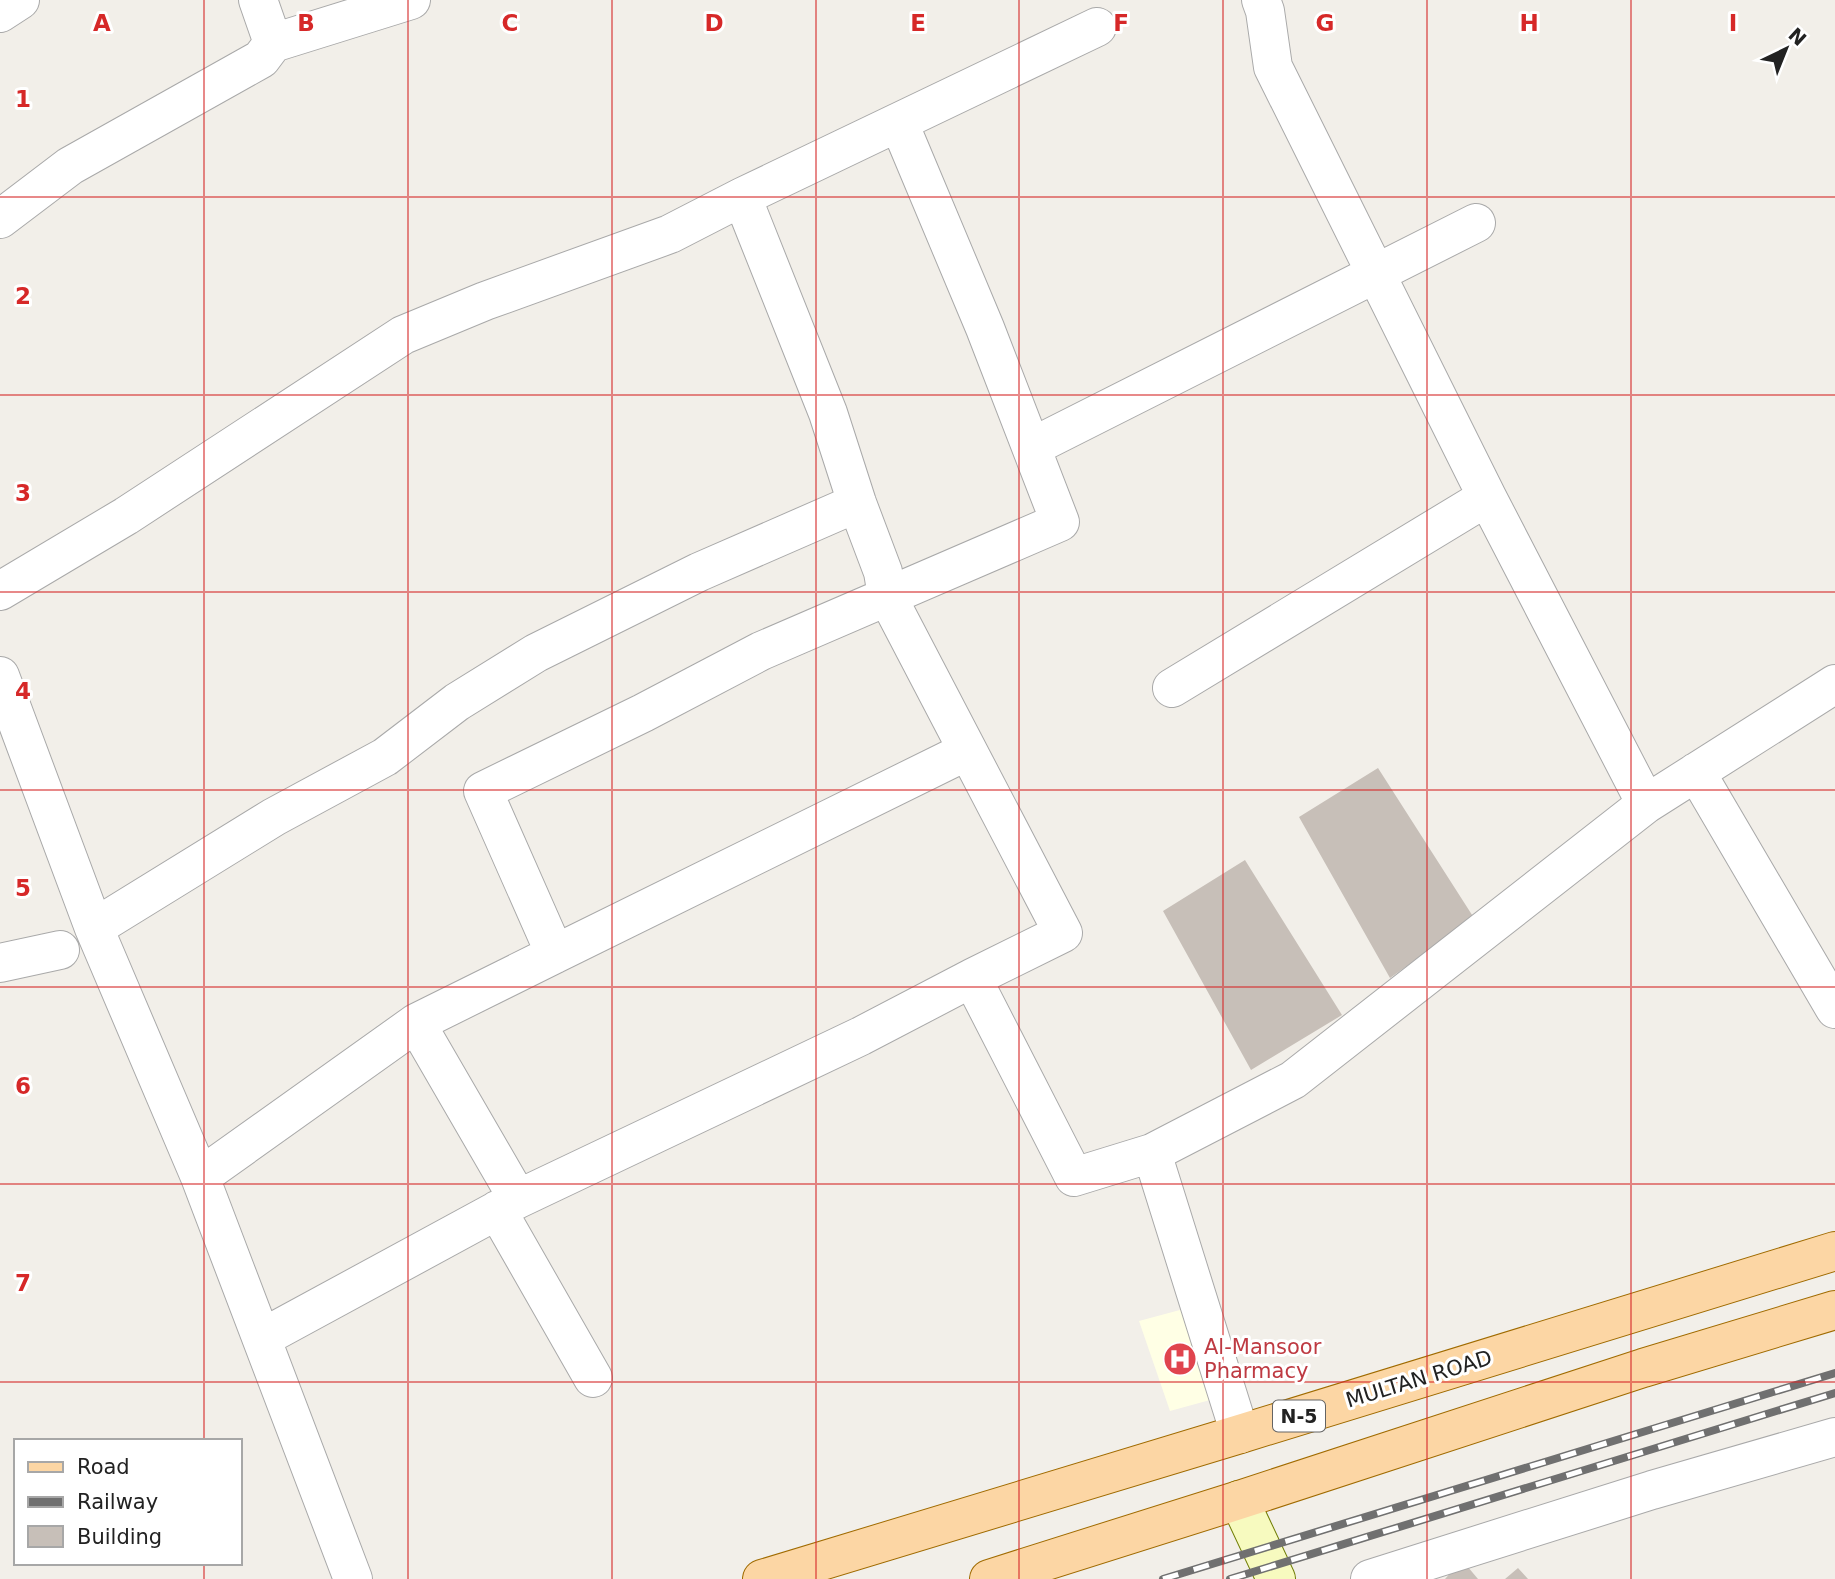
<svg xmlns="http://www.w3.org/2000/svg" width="1835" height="1579" viewBox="0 0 1835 1579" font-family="'DejaVu Sans',sans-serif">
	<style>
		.education { fill: #ffffe5 }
		.building { fill: #c7bfb8 }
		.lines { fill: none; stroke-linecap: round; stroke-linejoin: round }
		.street-casing { stroke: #a9a9a9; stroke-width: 40 }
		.secondary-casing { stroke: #707d05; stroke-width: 40 }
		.primary-casing { stroke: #a06b00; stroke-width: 40 }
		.street { stroke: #fff; stroke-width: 38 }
		.secondary { stroke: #f7fabf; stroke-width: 38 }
		.primary { stroke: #fcd6a4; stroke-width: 38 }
		.rail-casing { stroke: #707070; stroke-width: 8 }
		.rail { stroke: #fff; stroke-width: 5; stroke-dasharray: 16; stroke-linecap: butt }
		.grid { fill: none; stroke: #d62828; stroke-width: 2; stroke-opacity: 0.55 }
		.labels { text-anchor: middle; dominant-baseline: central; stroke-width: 6; stroke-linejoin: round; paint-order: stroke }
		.shield { fill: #fff; stroke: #646464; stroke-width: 2 }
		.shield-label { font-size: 19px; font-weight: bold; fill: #222 }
		.health-label { font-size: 21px; fill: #be3a42; stroke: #fff; text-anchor: start }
		.street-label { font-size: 21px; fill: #222; stroke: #fff }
		.grid-label { font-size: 23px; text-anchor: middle; font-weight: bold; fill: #d62828; stroke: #fff; stroke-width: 6; stroke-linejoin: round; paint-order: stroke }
	</style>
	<rect width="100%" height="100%" fill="#f2efe9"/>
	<!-- education -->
	<path class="education" d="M1191,1307l30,90 -51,14 -31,-90z"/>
	<!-- building -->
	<path class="building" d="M1378,768l96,150 -84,60 -91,-161z
		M1245,860l97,155 -91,55 -88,-159z
		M1462,1560l16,19h-33z
		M1518,1568l10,11h-23z"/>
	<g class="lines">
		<defs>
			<path id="street" d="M0,13l20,-13
				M273,43l138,-43
				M899,123l86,205 75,194 -299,129 -118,62 -160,78 72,163 412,-203
				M742,197l355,-170
				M0,219l70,-53 191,-107 12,-16 -15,-43
				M1032,447l444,-224
				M0,591l126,-75 277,-181 82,-34 185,-67 72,-37 86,216 29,90 26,69 4,24 176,337 -91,45 102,199 78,-24
				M0,676l94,252 106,249 153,402
				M1172,688l315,-191
				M1696,772l139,237
				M1646,804l189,-120
				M94,928l180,-111 111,-60 72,-55 79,-49 163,-81 158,-69
				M555,954l-139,69 102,176 343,-163 111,-58
				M0,963l60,-13
				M200,1177l216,-154
				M497,1210l96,168
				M262,1338l256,-139
				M1240,1434l-88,-281 141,-73 353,-276 -159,-307 -214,-430 -8,-56 -4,-11
				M1370,1579l282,-89 183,-53"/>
			<path id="secondary" d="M1239,1500l37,79"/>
			<path id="primary" d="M762,1579l478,-145 595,-183
				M989,1579l250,-79 404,-132 192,-58"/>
		</defs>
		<!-- street casing -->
		<use href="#street" class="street-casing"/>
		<!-- secondary casing -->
		<use href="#secondary" class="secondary-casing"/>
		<!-- primary casing -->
		<use href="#primary" class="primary-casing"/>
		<!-- street -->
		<use href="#street" class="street"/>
		<!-- secondary -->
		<use href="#secondary" class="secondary"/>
		<!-- primary -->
		<use href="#primary" class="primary"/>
		<defs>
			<path id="rail" d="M1163,1579l672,-206
				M1230,1579l605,-186"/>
		</defs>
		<!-- rail casing -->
		<use href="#rail" class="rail-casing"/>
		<!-- rail -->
		<use href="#rail" class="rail"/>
	</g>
	<!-- grid -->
	<path class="grid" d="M204,0v1441M408,0v1579M612,0v1579M816,0v1579M1019,0v1579M1223,0v1579M1427,0v1579M1631,0v1579M0,197h1835M0,395h1835M0,592h1835M0,790h1835M0,987h1835M0,1184h1835M0,1382h1835M204,1563v16"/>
	<!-- icons -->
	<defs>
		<symbol id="hospital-disc" viewBox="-11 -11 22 22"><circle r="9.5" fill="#e0444e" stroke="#fff"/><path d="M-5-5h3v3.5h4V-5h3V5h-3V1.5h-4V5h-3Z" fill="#fff"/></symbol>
	</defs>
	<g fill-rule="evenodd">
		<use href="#hospital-disc" x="1161" y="1340" width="38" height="38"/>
	</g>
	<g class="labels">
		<!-- shield labels -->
		<rect class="shield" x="1273" y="1400.5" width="52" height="31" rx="5"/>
		<g class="shield-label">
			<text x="1299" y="1416">N-5</text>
		</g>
		<!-- health labels -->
		<g class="health-label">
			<text x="1204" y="1347">Al-Mansoor<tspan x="1204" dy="24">Pharmacy</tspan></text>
		</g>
		<!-- street labels -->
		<g class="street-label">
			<text transform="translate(1419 1379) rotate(-17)">MULTAN ROAD</text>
		</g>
	</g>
	<g class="grid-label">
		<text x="102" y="31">A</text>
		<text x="306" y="31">B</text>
		<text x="510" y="31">C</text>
		<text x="714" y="31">D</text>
		<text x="918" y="31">E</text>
		<text x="1121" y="31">F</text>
		<text x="1325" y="31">G</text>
		<text x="1529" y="31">H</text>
		<text x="1733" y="31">I</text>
		<text x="23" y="107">1</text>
		<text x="23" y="304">2</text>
		<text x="23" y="501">3</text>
		<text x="23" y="699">4</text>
		<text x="23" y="896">5</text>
		<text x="23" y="1094">6</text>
		<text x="23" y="1291">7</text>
	</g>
	<!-- legend -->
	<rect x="14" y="1439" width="228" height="126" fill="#ffffff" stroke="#a7a7a7" stroke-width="2"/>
	<rect x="28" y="1462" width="35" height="10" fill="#fcd6a4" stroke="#a7a7a7" stroke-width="2"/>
	<text x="77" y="1474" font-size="21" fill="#222222">Road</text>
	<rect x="28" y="1497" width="35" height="10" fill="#707070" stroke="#a7a7a7" stroke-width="2"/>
	<text x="77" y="1509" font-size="21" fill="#222222">Railway</text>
	<rect x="28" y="1526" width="35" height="21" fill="#c7bfb8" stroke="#a7a7a7" stroke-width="2"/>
	<text x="77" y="1544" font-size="21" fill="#222222">Building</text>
	<!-- north arrow -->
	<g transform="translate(1786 49) rotate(43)" stroke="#ffffff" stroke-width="5" paint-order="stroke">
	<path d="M0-5L12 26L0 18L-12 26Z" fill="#222222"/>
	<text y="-10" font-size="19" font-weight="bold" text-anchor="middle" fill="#222222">N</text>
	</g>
</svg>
